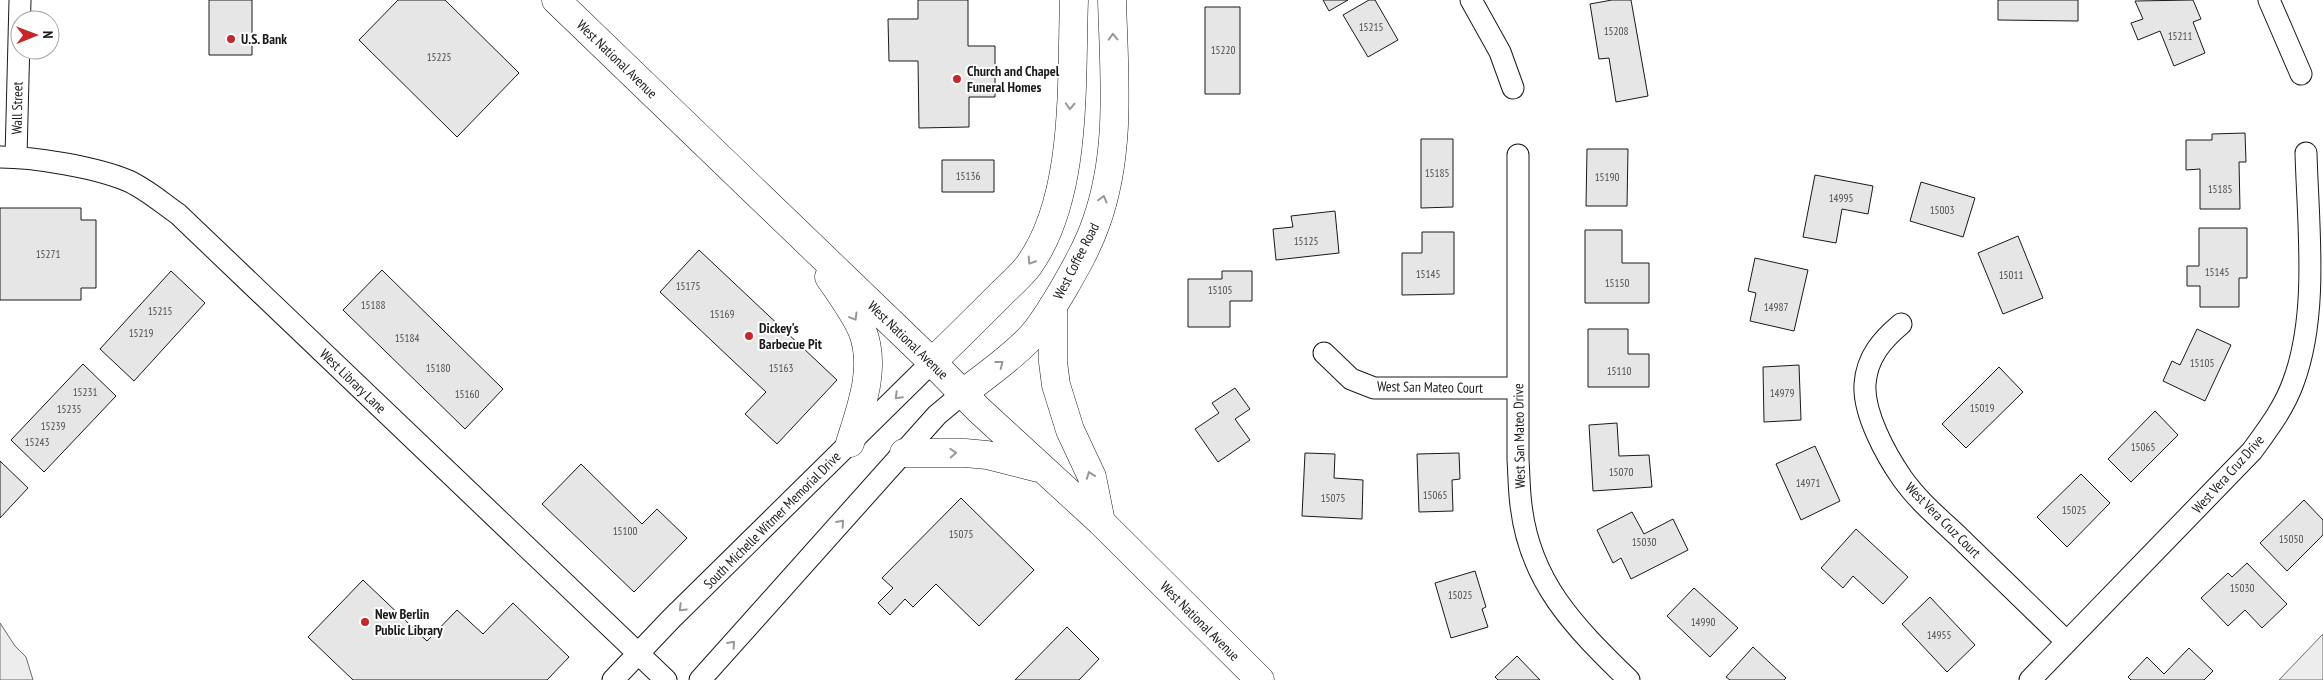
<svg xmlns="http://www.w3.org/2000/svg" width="2323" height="680" viewBox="0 0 2323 680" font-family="'PT Sans Narrow',sans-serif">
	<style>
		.green { fill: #ededed; stroke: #6a6a6a }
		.building { fill: #e6e6e6; stroke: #1a1a1a }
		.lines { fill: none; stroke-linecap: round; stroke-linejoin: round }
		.minor-casing { stroke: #1a1a1a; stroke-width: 23 }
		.tertiary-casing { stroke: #1a1a1a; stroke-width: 29 }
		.secondary-casing { stroke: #1a1a1a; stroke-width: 29 }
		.minor { stroke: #fff; stroke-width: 21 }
		.tertiary { stroke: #fff; stroke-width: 28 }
		.secondary { stroke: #fff; stroke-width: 28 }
		.oneway { stroke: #989898 }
		.poi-dot { fill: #c62828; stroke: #fff; stroke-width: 2 }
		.labels { text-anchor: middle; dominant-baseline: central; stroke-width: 4; stroke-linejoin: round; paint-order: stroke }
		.number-label { font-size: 11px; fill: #4d4d4d }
		.poi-label { font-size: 14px; font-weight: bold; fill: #1a1a1a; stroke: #fff; text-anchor: start }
		.street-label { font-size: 14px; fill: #1a1a1a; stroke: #fff }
	</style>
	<rect width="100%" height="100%" fill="#fff"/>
	<!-- green -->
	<path class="green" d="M0,623l15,23 11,11 7,23h-33z
		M2323,634v46h-44z"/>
	<!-- building -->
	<path class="building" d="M209,0h43v55h-43z
		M398,0h47l74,73 -62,64 -98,-97z
		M918,0h50v46h27v51h-26v30l-50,1 -1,-67h-29l-1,-42h30z
		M1323,0h25l-19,11z
		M1369,0h6l23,40 -30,17 -25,-42z
		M1612,0h19l17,96 -32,6 -7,-44 -10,1 -9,-55z
		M1998,0h80v21l-80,-1z
		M2193,0l8,19 -8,3 12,31 -31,13 -14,-35 -22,9 -7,-17 12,-4 -8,-18z
		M1205,7h35v87h-35z
		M2245,133l1,29h-7l1,47h-40v-40l-14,1v-30h26v-6z
		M1421,139h32v68l-32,1z
		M1587,149h41l-1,57h-41z
		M942,160h52v32h-52z
		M1815,175l58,11 -5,28 -26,-5 -6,34 -33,-6z
		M1921,182l54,16 -12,39 -53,-16z
		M0,208h81v12h15v68h-15v12h-81z
		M1335,211l4,42 -63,7 -3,-31 20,-2 -2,-11z
		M2199,228h48v50h-8v29h-39v-21h-13v-20h12z
		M1585,230h37v33h27v40h-64z
		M1422,232h32v62l-52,1v-42h20z
		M2018,236l25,62 -40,16 -25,-61z
		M699,250l138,130 -60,64 -32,-30 21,-22 -106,-100z
		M1755,258l53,12 -14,61 -44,-10 6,-28 -8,-2z
		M382,270l121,119 -38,40 -122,-119z
		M171,271l34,32 -71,78 -34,-32z
		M1222,271h30v30h-22v26h-42v-48h34z
		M1588,329h40v25h21v33h-61z
		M2197,329l34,16 -26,56 -42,-20 9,-20 8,4z
		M83,364l33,32 -72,76 -33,-32z
		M1799,365l2,55 -37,2 -1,-55z
		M1999,367l24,25 -57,56 -24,-24z
		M1235,388l15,21 -15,10 15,21 -32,22 -23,-33 24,-16 -7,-10z
		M2155,411l23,24 -47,47 -23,-23z
		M1617,423l2,33 30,-1 3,32 -59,4 -4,-66z
		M1815,446l25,55 -39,19 -25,-56z
		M1305,453l30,1 -1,24 29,2 -1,39 -60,-3z
		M1459,453l1,26 -8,1 1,31 -34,1 -2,-58z
		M0,461l28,27 -28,30z
		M581,464l61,60 15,-15 30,29 -53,54 -92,-88z
		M2081,474l29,29 -43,44 -30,-30z
		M961,498l73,72 -55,56 -43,-42 -23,23 -8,-8 -15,16 -12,-12 15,-15 -11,-10z
		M2304,500l19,20v15l-36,36 -27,-28z
		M1632,512l12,22 29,-15 15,31 -57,29 -10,-21 -8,5 -16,-33z
		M1856,529l52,48 -25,27 -30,-28 -10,12 -22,-20z
		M2247,563l40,41 -25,24 -17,-18 -17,16 -27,-28 27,-25 4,4z
		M1475,571l11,36 -4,2 6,18 -37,11 -16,-55z
		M363,580l64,61 30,-31 26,24 30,-31 56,54 -22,23h-194l-45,-43z
		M1694,588l44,40 -28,29 -43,-41z
		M1930,597l45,48 -28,27 -45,-48z
		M1067,627l32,32 -20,21h-64z
		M1753,647l33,31 -2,2h-54l-4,-3z
		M2189,648l24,23 -9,9h-73l-3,-3 19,-20 17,17z
		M1517,656l23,24h-42l-3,-3z"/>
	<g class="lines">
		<defs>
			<path id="minor" d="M1471,0l29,52 13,36
				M2269,0l32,74
				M1518,155v304c1,16 1,31 3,46 9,79 55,123 108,175
				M0,157c34,0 94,10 126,23 18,7 36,23 52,34l488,466
				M16,157l4,-157
				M1901,324c-19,16 -34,33 -36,60 -2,29 21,71 37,94 16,23 39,42 58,60 36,35 71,69 107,104
				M1324,353l27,26 23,9h143
				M613,680l59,-62 260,-256
				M700,680l237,-265 25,-21
				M2030,680l222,-229c16,-22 32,-43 41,-68 26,-69 15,-157 13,-230"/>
			<path id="tertiary" d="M932,362c23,-22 45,-44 68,-67 9,-9 21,-19 29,-30 49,-69 42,-182 45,-265
				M962,394c23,-18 48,-35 68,-56 13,-14 24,-33 34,-50 12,-21 24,-42 32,-65 26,-72 18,-149 16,-223"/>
			<path id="secondary" d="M556,0l376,362 47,48 122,112 159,158
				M829,277c11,16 25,35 33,53 15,37 -1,78 -12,113
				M1053,306v56l3,23 14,45 22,47 9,45
				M904,453h61l22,2 51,13"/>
		</defs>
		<!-- minor casing -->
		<use href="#minor" class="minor-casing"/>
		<!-- tertiary casing -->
		<use href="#tertiary" class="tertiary-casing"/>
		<!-- secondary casing -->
		<use href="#secondary" class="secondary-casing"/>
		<!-- minor -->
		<use href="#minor" class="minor"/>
		<!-- tertiary -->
		<use href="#tertiary" class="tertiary"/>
		<!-- secondary -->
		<use href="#secondary" class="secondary"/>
	</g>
	<!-- one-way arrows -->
	<defs><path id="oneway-chevron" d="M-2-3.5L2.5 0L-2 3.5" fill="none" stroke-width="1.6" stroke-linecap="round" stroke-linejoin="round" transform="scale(1.25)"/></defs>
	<g class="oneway">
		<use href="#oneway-chevron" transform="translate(1113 37) rotate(-92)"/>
		<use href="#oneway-chevron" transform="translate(1070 106) rotate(93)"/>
		<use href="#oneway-chevron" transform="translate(1103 199) rotate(-75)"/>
		<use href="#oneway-chevron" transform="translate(1031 261) rotate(123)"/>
		<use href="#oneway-chevron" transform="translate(854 317) rotate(59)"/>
		<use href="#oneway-chevron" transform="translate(1000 364) rotate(-38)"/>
		<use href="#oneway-chevron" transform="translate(898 396) rotate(135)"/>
		<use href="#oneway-chevron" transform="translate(953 453) rotate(-3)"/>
		<use href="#oneway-chevron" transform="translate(1090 475) rotate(-110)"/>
		<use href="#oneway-chevron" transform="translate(841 523) rotate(-48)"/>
		<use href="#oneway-chevron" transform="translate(682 608) rotate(136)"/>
		<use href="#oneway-chevron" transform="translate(732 644) rotate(-48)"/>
	</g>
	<!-- markers -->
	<g class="poi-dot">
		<circle cx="231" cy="39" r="5"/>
		<circle cx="957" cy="79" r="5"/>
		<circle cx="749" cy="336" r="5"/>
		<circle cx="365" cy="622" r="5"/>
	</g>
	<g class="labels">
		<!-- number labels -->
		<g class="number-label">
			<text x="1371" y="27">15215</text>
			<text x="1616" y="31">15208</text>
			<text x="2180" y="36">15211</text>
			<text x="1223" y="50">15220</text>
			<text x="439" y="57">15225</text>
			<text x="1437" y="173">15185</text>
			<text x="968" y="176">15136</text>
			<text x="1607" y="177">15190</text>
			<text x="2220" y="189">15185</text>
			<text x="1841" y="198">14995</text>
			<text x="1942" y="210">15003</text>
			<text x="1306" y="241">15125</text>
			<text x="48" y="254">15271</text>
			<text x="2217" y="272">15145</text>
			<text x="1428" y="274">15145</text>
			<text x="2011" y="275">15011</text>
			<text x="1617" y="283">15150</text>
			<text x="688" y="286">15175</text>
			<text x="1220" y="290">15105</text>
			<text x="373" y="305">15188</text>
			<text x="1776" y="307">14987</text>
			<text x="160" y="311">15215</text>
			<text x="722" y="314">15169</text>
			<text x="141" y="333">15219</text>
			<text x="407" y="338">15184</text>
			<text x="2202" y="363">15105</text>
			<text x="438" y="368">15180</text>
			<text x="781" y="368">15163</text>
			<text x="1619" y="371">15110</text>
			<text x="85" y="392">15231</text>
			<text x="1782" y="393">14979</text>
			<text x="467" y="394">15160</text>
			<text x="1982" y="408">15019</text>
			<text x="69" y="409">15235</text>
			<text x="53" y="426">15239</text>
			<text x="37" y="442">15243</text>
			<text x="2143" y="447">15065</text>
			<text x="1621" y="472">15070</text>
			<text x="1808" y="483">14971</text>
			<text x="1435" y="495">15065</text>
			<text x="1333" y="498">15075</text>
			<text x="2074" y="510">15025</text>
			<text x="625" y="531">15100</text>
			<text x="961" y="534">15075</text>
			<text x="2291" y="539">15050</text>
			<text x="1644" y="542">15030</text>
			<text x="2242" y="588">15030</text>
			<text x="1460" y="595">15025</text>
			<text x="1703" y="622">14990</text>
			<text x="1939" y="635">14955</text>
		</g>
		<!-- poi labels -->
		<g class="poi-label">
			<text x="241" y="39">U.S. Bank</text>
			<text x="967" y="71">Church and Chapel<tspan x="967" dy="16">Funeral Homes</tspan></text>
			<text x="759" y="328">Dickey's<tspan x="759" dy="16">Barbecue Pit</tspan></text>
			<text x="375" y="614">New Berlin<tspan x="375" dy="16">Public Library</tspan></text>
		</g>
		<!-- street labels -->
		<g class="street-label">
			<text transform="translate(617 59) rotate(44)">West National Avenue</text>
			<text transform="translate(17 108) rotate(-89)">Wall Street</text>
			<text transform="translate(1076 261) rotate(-63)">West Coffee Road</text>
			<text transform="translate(908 340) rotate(44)">West National Avenue</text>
			<text transform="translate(353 381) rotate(44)">West Library Lane</text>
			<text transform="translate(1430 387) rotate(1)">West San Mateo Court</text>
			<text transform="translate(1519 436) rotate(-91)">West San Mateo Drive</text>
			<text transform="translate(2228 474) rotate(-48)">West Vera Cruz Drive</text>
			<text transform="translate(772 520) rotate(-45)">South Michelle Witmer Memorial Drive</text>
			<text transform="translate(1943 520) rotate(45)">West Vera Cruz Court</text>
			<text transform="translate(1200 621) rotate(45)">West National Avenue</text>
		</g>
	</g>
	<!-- north arrow -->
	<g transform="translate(35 35) rotate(89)"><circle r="24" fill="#ffffff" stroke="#a3a3a3"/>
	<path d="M0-4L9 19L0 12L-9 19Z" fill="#c62828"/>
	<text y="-8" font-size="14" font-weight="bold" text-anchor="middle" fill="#1a1a1a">N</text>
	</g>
</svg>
